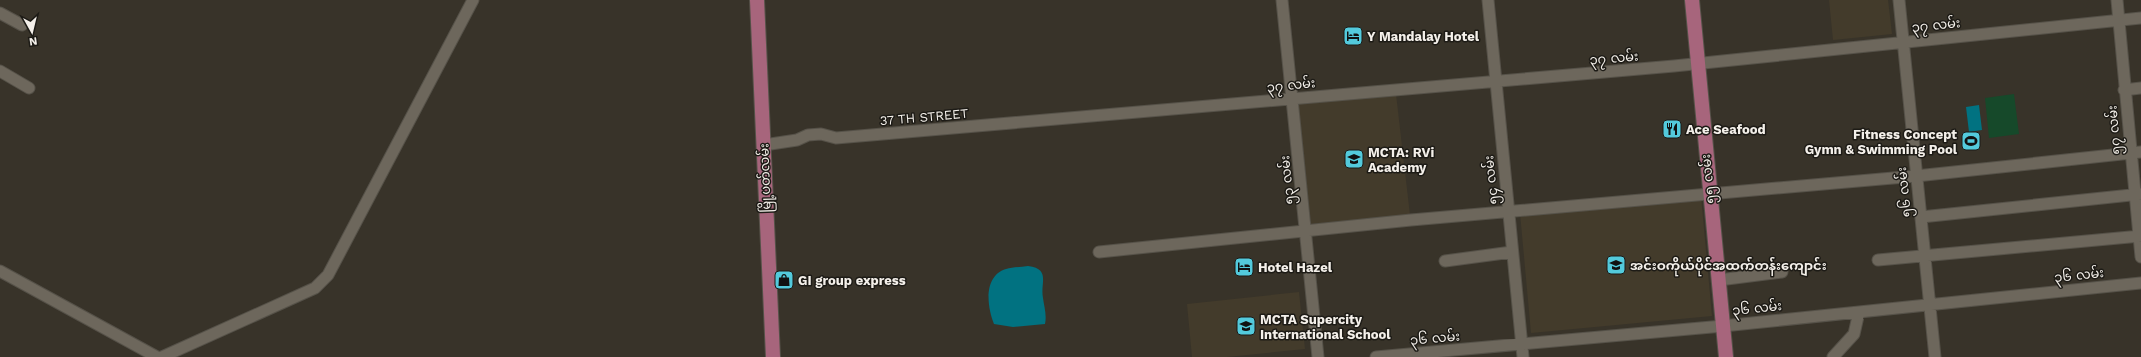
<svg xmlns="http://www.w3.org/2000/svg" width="2141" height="357" viewBox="0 0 2141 357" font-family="'Work Sans','Noto Sans Myanmar',sans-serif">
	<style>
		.built { fill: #433b2b }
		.green { fill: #16492a }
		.water { fill: #017281 }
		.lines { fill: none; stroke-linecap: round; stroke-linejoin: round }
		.minor-casing { stroke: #565249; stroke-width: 13 }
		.major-casing { stroke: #565249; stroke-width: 16 }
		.minor { stroke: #6d675c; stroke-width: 11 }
		.major { stroke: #a7657c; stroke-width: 14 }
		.labels { text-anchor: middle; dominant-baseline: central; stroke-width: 3; stroke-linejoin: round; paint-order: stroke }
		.street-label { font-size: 13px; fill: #f4f0ea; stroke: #1d1b16 }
		.poi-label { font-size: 13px; font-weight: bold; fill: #f4f0ea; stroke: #1d1b16; text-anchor: start }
	</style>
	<rect width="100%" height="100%" fill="#383329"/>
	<!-- built -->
	<path class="built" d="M1829,0h59l4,34 -59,6z
		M1396,94l14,121 -99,9 -13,-121z
		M1701,196l11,120 -181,17 -11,-120z
		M1299,292l6,57 -78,8h-35l-5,-53z"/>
	<!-- green -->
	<path class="green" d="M2014,94l5,40 -30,4 -4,-40z"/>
	<!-- water -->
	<path class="water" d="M1979,105l3,25 -13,2 -3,-25z
		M1028,266c23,3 12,17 15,32 1,8 4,17 2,26l-32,3 -19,-3c-7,-17 -11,-48 12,-55 7,-2 15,-2 22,-3z"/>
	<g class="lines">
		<defs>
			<path id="minor" d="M1282,0l36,357
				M1488,0l35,357
				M1899,0l36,357
				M2117,0l24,257
				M0,13l22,12
				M0,71l29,17
				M2124,90l17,-2
				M764,145l33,-5 11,-5 13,-1 15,4 838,-72 467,-48
				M1921,217l220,-23
				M1099,252l312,-32 505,-44 225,-24
				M1878,260l263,-24
				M1445,261l67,-9
				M0,271l157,86
				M1719,280l63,-8
				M162,357l153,-69 13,-13 145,-275
				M1376,357l347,-31 418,-43
				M1833,357l21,-23 5,-22"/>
			<path id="major" d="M757,0l16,357
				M1692,0l34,357"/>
		</defs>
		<!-- minor casing -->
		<use href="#minor" class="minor-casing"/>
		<!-- major casing -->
		<use href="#major" class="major-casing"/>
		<!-- minor -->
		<use href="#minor" class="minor"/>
		<!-- major -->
		<use href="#major" class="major"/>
	</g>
	<!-- icons -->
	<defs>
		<symbol id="hotel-square" viewBox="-11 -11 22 22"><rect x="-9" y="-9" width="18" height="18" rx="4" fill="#53cadc" stroke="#1d1b16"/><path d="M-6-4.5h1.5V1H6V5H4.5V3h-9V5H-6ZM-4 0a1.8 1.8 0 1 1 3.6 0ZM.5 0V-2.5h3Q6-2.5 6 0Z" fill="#111"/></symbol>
		<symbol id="restaurant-square" viewBox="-11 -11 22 22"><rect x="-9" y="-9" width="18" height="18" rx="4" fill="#53cadc" stroke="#1d1b16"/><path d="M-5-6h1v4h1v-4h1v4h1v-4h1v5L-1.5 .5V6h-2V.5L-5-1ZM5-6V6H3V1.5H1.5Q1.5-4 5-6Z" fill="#111"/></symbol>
		<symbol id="stadium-square" viewBox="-11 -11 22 22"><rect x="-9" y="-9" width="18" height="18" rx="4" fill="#53cadc" stroke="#1d1b16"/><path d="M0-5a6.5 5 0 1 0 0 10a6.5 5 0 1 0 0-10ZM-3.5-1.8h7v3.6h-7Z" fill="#111"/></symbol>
		<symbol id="school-square" viewBox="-11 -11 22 22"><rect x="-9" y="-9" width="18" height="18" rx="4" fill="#53cadc" stroke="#1d1b16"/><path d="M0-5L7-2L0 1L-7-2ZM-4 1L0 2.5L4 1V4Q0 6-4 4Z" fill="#111"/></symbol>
		<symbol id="shop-square" viewBox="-11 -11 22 22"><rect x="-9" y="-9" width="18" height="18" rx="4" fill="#53cadc" stroke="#1d1b16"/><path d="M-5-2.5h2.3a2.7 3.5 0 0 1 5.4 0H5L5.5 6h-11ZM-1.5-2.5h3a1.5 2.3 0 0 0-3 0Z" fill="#111"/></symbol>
	</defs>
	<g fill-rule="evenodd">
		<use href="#hotel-square" x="1342" y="25" width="22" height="22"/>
		<use href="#restaurant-square" x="1661" y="118" width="22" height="22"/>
		<use href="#stadium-square" x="1960" y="130" width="22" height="22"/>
		<use href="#school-square" x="1343" y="148" width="22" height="22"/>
		<use href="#school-square" x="1605" y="254" width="22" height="22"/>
		<use href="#hotel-square" x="1233" y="256" width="22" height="22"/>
		<use href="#shop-square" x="773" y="269" width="22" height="22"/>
		<use href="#school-square" x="1235" y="315" width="22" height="22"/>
	</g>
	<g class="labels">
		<!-- street labels -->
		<g class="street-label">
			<text transform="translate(1936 25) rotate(-6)">၃၇ လမ်း</text>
			<text transform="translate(1614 58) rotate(-5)">၃၇ လမ်း</text>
			<text transform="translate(1291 85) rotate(-6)">၃၇ လမ်း</text>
			<text transform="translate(924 117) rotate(-5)">37 TH STREET</text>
			<text transform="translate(2114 130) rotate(-95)">၅၇ လမ်း</text>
			<text transform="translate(765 178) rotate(-92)">မြို့ပတ်လမ်း</text>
			<text transform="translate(1708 179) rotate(-96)">၅၅ လမ်း</text>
			<text transform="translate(1287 180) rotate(-96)">၅၃ လမ်း</text>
			<text transform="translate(1491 180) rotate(-96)">၅၄ လမ်း</text>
			<text transform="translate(1904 192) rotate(-96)">၅၆ လမ်း</text>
			<text transform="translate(2079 275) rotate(-6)">၃၆ လမ်း</text>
			<text transform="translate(1757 308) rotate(-6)">၃၆ လမ်း</text>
			<text transform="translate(1435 338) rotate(-5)">၃၆ လမ်း</text>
		</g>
		<!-- poi labels -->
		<g class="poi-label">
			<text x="1367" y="36">Y Mandalay Hotel</text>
			<text x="1686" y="129">Ace Seafood</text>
			<text x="1957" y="134" text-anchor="end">Fitness Concept<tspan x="1957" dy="15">Gymn &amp; Swimming Pool</tspan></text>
			<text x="1368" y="152">MCTA: RVi<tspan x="1368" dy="15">Academy</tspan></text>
			<text x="1630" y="265">အင်းဝကိုယ်ပိုင်အထက်တန်းကျောင်း</text>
			<text x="1258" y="267">Hotel Hazel</text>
			<text x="798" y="280">GI group express</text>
			<text x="1260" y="319">MCTA Supercity<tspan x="1260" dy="15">International School</tspan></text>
		</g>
	</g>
	<!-- north arrow -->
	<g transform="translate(32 32) rotate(172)" stroke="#1d1b16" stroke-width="3" paint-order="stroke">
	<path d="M0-3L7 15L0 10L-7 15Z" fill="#f4f0ea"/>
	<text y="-6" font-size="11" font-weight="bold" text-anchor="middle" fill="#f4f0ea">N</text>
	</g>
</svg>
